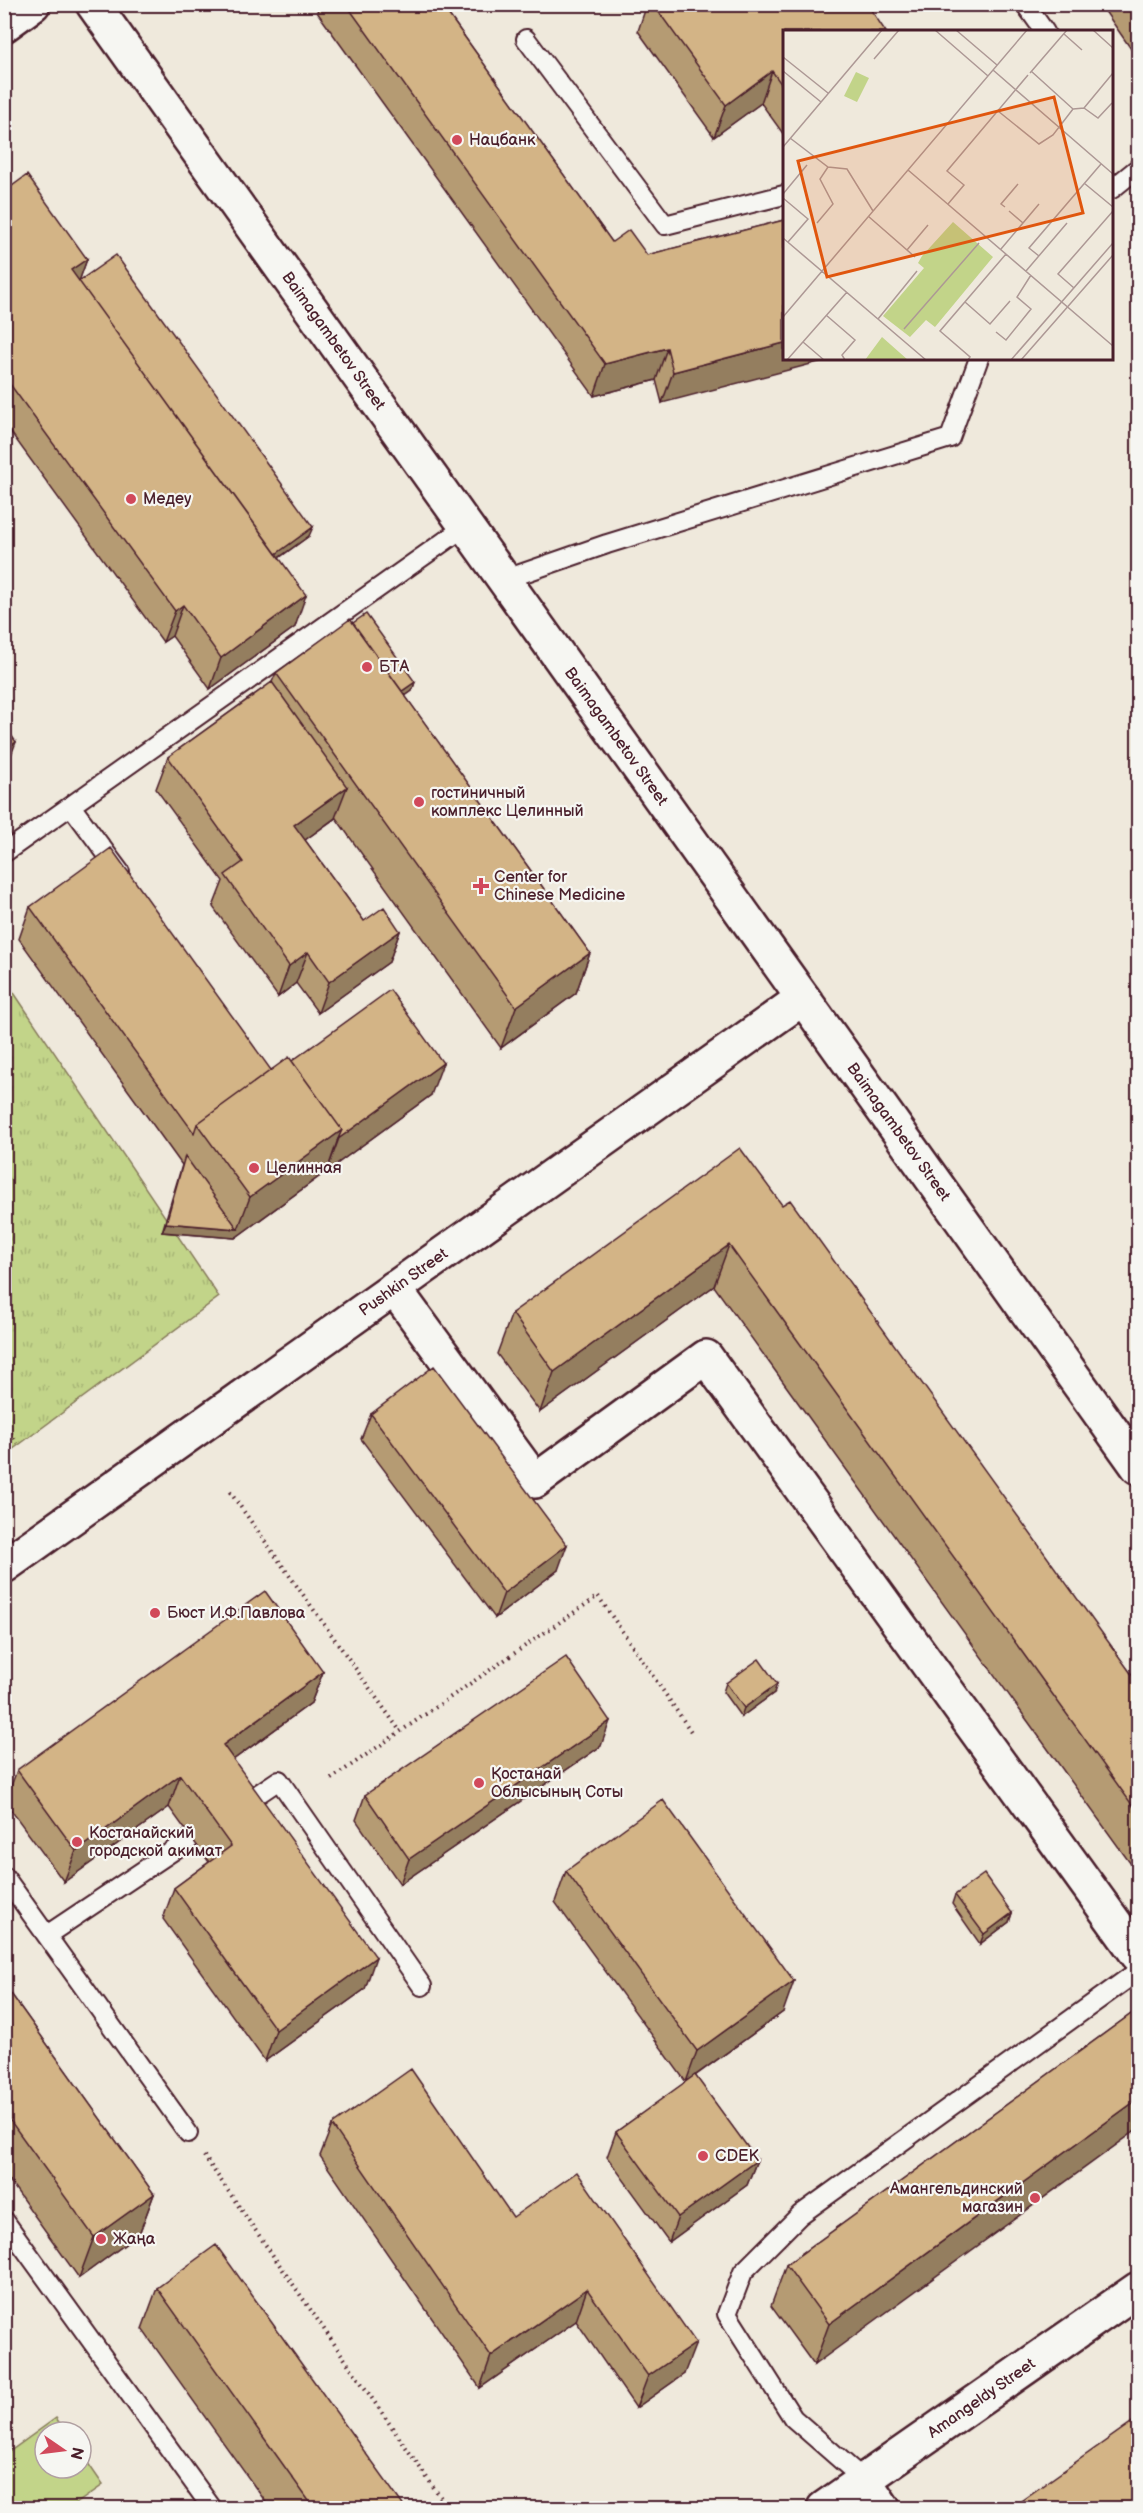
<svg xmlns="http://www.w3.org/2000/svg" width="1143" height="2513" viewBox="0 0 1143 2513" font-family="'Balsamiq Sans',sans-serif">
	<style>
		.park { fill: url(#park-tufts); stroke: #867a5a; stroke-width: 1.5 }
		.garden { fill: #c2d489; stroke: #867a5a; stroke-width: 1.5 }
		.lines { fill: none; stroke-linecap: round; stroke-linejoin: round }
		.lane-casing { stroke: #4a1f2b; stroke-width: 22 }
		.street-casing { stroke: #4a1f2b; stroke-width: 38 }
		.secondary-casing { stroke: #4a1f2b; stroke-width: 38 }
		.path { stroke: #4a1f2b; stroke-width: 4; stroke-dasharray: 1.5 4.5; stroke-linecap: butt }
		.lane { stroke: #f6f6f2; stroke-width: 18 }
		.street { stroke: #f6f6f2; stroke-width: 33 }
		.secondary { stroke: #f6f6f2; stroke-width: 33 }
		.wall { fill: #b59b73; stroke: #4a1f2b; stroke-width: 1.5 }
		.shaded-wall { fill: #947e5e; stroke: #4a1f2b; stroke-width: 1.5 }
		.building { fill: #d3b486; stroke: #4a1f2b; stroke-width: 1.5 }
		.poi-dot { fill: #d1495b; stroke: #f6f6f2; stroke-width: 2 }
		.labels { text-anchor: middle; dominant-baseline: central; stroke-width: 4.5; stroke-linejoin: round; paint-order: stroke }
		.poi-label { font-size: 16px; fill: #4a1f2b; stroke: #f6f6f2; text-anchor: start }
		.street-label { font-size: 16px; fill: #4a1f2b; stroke: #f6f6f2 }
		.inset-road { fill: none; stroke: #ad9895; stroke-width: 1.5 }
		.view { fill: #e0560e; fill-opacity: 0.15; stroke: #e0560e; stroke-width: 3 }
		.inset-edge { fill: none; stroke: #4a1f2b; stroke-width: 3 }
	</style>
	<defs>
		<pattern id="park-tufts" width="24" height="20" patternUnits="userSpaceOnUse" patternTransform="scale(1.5)"><rect width="24" height="20" fill="#c2d489"/><path d="M3 7l-1-3M5 7V3M7 7l1-3M15 17l-1-3M17 17v-4M19 17l1-3" fill="none" stroke="#a8b676"/></pattern>
	</defs>
	<rect width="100%" height="100%" fill="#efe9dc"/>
	<filter id="ink" filterUnits="userSpaceOnUse"><feTurbulence type="fractalNoise" baseFrequency=".0167" numOctaves="2"/><feDisplacementMap in="SourceGraphic" scale="12" xChannelSelector="R" yChannelSelector="G"/><feConvolveMatrix kernelMatrix="1 2 1 2 8 2 1 2 1" color-interpolation-filters="sRGB"/></filter>
	<g filter="url(#ink)">
		<!-- park -->
		<path class="park" d="M4,978l215,319 -214,158h-1z"/>
		<!-- garden -->
		<path class="garden" d="M56,2418l10,14h-21v36h36v-15l22,32 -33,23h-65v-53z"/>
		<g class="lines">
			<defs>
				<path id="lane" d="M1025,4l20,28
					M526,39l139,186 119,-30
					M1112,189l26,-21
					M506,579l101,-35 343,-106 29,-80
					M71,806l49,66
					M4,853l462,-327
					M239,1807l40,-27 143,206
					M4,1876l184,257
					M47,1935l142,-95
					M4,2220l208,288
					M864,2480l-71,-62 -66,-104 16,-42 57,-57 338,-244"/>
				<g id="street">
					<path d="M394,1288l141,193 171,-124 432,598"/>
					<path id="s1" d="M4,1566l799,-568"/>
					<path d="M864,2480l19,28"/>
					<path id="s2" d="M824,2508l314,-219"/>
				</g>
				<g id="secondary">
					<path id="s3" d="M93,4l1045,1463"/>
					<path d="M4,25l29,-21"/>
				</g>
			</defs>
			<!-- lane casing -->
			<use href="#lane" class="lane-casing"/>
			<!-- street casing -->
			<use href="#street" class="street-casing"/>
			<!-- secondary casing -->
			<use href="#secondary" class="secondary-casing"/>
			<!-- path -->
			<path class="path" d="M4,1423l14,20
				M230,1492l170,239
				M331,1779l267,-183 94,137
				M204,2156l244,352"/>
			<!-- lane -->
			<use href="#lane" class="lane"/>
			<!-- street -->
			<use href="#street" class="street"/>
			<!-- secondary -->
			<use href="#secondary" class="secondary"/>
		</g>
		<!-- wall -->
		<path class="wall" d="M319,4h144l-14,11 163,227 35,13 137,-35 -122,183 -6,-23 -62,16 -277,-384z
			M647,4h220l-83,28v103l-23,-32 -47,34 -76,-106z
			M1100,4h38v55z
			M4,192l83,67 -8,22 230,255 -30,22 16,69 -85,62 -38,-53 -9,6 -159,-219z
			M276,673l139,9 -3,9 -7,5 185,257 -14,40 -75,55 -165,-230 -31,22 59,81 36,10 -11,31 -71,51 -22,-30 -18,14 -65,-90 10,-26 -67,-92 12,-32 104,-75z
			M30,907l241,163 21,-9 139,34 -196,143 -73,-6 20,-67 -163,-226z
			M782,1205l356,478v191l-424,-588 -174,126 -43,-58 15,-41z
			M371,1414l187,156 -63,48 -134,-179z
			M323,1672l-12,31 -78,57 132,229 -100,72 -102,-142 11,-31 35,-26 -40,-55 -105,75 -59,-80 12,-32z
			M726,1683l48,10 -33,24 -18,-25z
			M601,1746l-201,138 -44,-64 9,-25z
			M566,1871l217,141 -88,64 62,84 -10,25 -78,57 -62,-85 9,-25 70,-50 -131,-180z
			M955,1895l57,18 -3,9 -29,22 -28,-40z
			M4,1984l150,210 -15,40 -60,44 -75,-105z
			M1138,2009l-324,356 -43,-59 15,-41z
			M332,2125l181,92 171,157 -48,34 -60,-87 -96,67 -160,-232z
			M157,2288l248,220h-135l-128,-179z"/>
		<!-- shaded-wall -->
		<path class="shaded-wall" d="M436,4h27l-37,27z
			M772,71l-11,32 -47,34 12,-32z
			M87,259l-11,31 -5,-20z
			M784,343v15h50l-172,45 11,-31z
			M667,348l-11,32 -62,16 11,-32z
			M313,527l-4,9 -53,38 4,-9z
			M306,595l-11,32 -85,62 11,-31z
			M183,605l-11,31 -9,6 12,-31z
			M415,682l-3,9 -35,25 3,-9z
			M16,742l-12,32v-24z
			M347,787l-12,31 -52,38 11,-31z
			M400,931l-11,31 -71,51 11,-31z
			M308,952l-12,31 -18,14 11,-31z
			M590,953l-14,40 -75,55 15,-41z
			M443,1063l-12,32 -104,76 11,-32z
			M342,1130l-15,41 -92,67 -73,-6 4,-9 72,6 12,-32z
			M729,1245l-15,41 -174,126 14,-40z
			M567,1545l-9,25 -63,48 9,-25z
			M323,1672l-12,31 -100,73 12,-31z
			M777,1684l-3,9 -33,24 3,-9z
			M610,1721l-9,25 -201,138 9,-25z
			M180,1775l-11,32 -105,75 12,-31z
			M1012,1913l-3,9 -29,22 4,-10z
			M376,1957l-11,32 -100,72 11,-31z
			M794,1981l-11,31 -97,70 11,-31z
			M1138,2099v30l-324,236 15,-41z
			M757,2160l-10,25 -78,57 9,-25z
			M154,2194l-15,40 -60,44 15,-41z
			M587,2289l-11,32 -96,67 11,-32z
			M696,2343l-12,31 -48,34 12,-32z"/>
		<!-- building -->
		<path class="building" d="M346,4h95l171,238 17,-12 18,25 137,-35v123l-111,29 -6,-24 -62,16z
			M653,4h214l19,28h-102v56l-12,-17 -46,34z
			M27,175l60,84 -16,11 235,325 -85,63 -38,-53 -8,6 -171,-235v-184z
			M116,255l197,272 -37,27 -197,-273z
			M366,614l49,68 -13,9 -49,-68z
			M350,619l240,334 -74,54 -240,-334z
			M272,682l75,105 -53,38 70,96 20,-14 16,24 -71,51 -21,-30 -19,14 -64,-91 18,-13 -75,-105z
			M4,725l12,17 -12,8z
			M111,848l160,222 -74,54 -3,9 -164,-226z
			M390,990l53,73 -105,76 4,-9 -50,-69z
			M289,1057l53,73 -92,67 -53,-73z
			M740,1148l42,57 8,-5 348,483v130l-409,-568 -175,127 -42,-59z
			M185,1156l53,73 -72,-6z
			M434,1366l133,179 -63,48 -133,-179z
			M265,1591l58,81 -100,73 153,212 -100,73 -102,-142 57,-42 -51,-71 -104,76 -59,-81z
			M566,1657l44,64 -201,138 -44,-64z
			M759,1659l18,25 -33,24 -18,-25z
			M663,1800l131,181 -97,70 -131,-180z
			M984,1874l28,39 -28,21 -29,-39z
			M4,1984l150,210 -60,43 -90,-125z
			M1138,2009v90l-309,225 -43,-59z
			M411,2069l102,148 64,-45 119,171 -48,33 -61,-87 -96,67 -159,-231z
			M695,2075l62,85 -79,57 -62,-85z
			M216,2245l189,263h-91l-157,-220z
			M1138,2418v90h-127z"/>
	</g>
	<!-- markers -->
	<g class="poi-dot">
		<circle cx="457" cy="140" r="6"/>
		<circle cx="131" cy="499" r="6"/>
		<circle cx="367" cy="667" r="6"/>
		<circle cx="419" cy="802" r="6"/>
		<path d="M478 877h6v6h6v6h-6v6h-6v-6h-6v-6h6z"/>
		<circle cx="254" cy="1168" r="6"/>
		<circle cx="155" cy="1613" r="6"/>
		<circle cx="479" cy="1783" r="6"/>
		<circle cx="77" cy="1842" r="6"/>
		<circle cx="703" cy="2156" r="6"/>
		<circle cx="1035" cy="2198" r="6"/>
		<circle cx="101" cy="2239" r="6"/>
	</g>
	<g class="labels">
		<!-- poi labels -->
		<g class="poi-label">
			<text x="469" y="140">Нацбанк</text>
			<text x="143" y="499">Медеу</text>
			<text x="379" y="667">БТА</text>
			<text x="431" y="793">гостиничный<tspan x="431" dy="18">комплекс Целинный</tspan></text>
			<text x="494" y="877">Center for<tspan x="494" dy="18">Chinese Medicine</tspan></text>
			<text x="266" y="1168">Целинная</text>
			<text x="167" y="1613">Бюст И.Ф.Павлова</text>
			<text x="491" y="1774">Қостанай<tspan x="491" dy="18">Облысының Соты</tspan></text>
			<text x="89" y="1833">Костанайский<tspan x="89" dy="18">городской акимат</tspan></text>
			<text x="715" y="2156">CDEK</text>
			<text x="1023" y="2189" text-anchor="end">Амангельдинский<tspan x="1023" dy="18">магазин</tspan></text>
			<text x="113" y="2239">Жаңа</text>
		</g>
		<!-- street labels -->
		<g class="street-label">
			<text stroke="none"><textPath href="#s3" startOffset="414">Baimagambetov Street</textPath></text>
			<text stroke="none"><textPath href="#s3" startOffset="900">Baimagambetov Street</textPath></text>
			<text stroke="none"><textPath href="#s3" startOffset="1386">Baimagambetov Street</textPath></text>
			<text stroke="none"><textPath href="#s1" startOffset="490">Pushkin Street</textPath></text>
			<text stroke="none"><textPath href="#s2" startOffset="192">Amangeldy Street</textPath></text>
		</g>
	</g>
	<!-- overview -->
	<g transform="translate(783 30)">
		<rect width="330" height="330" fill="#efe9dc"/>
		<path d="M170,192l40,35 -58,70 -9,-7 -16,17 -27,-21 41,-48 -6,-5 4,-7zM99,307l26,23h-43z" fill="#c2d489"/>
		<path d="M73,42l13,6 -12,24 -13,-6z" fill="#c2d489"/>
		<path class="inset-road" d="M152,0l53,46M173,0l41,35M310,0l20,18M281,4l18,16M0,27l45,36M91,29l25,-29M210,40l120,104M0,41l38,31M247,43l37,-43M301,78l14,10 14,-15M290,79l11,-1 29,-35M215,81l41,33 14,-9 20,-26 -42,-38M7,108l38,29 19,2 26,42M0,117l99,-117M125,140l205,176M301,153l29,24M0,164l24,-29M0,168l25,21 -20,23M165,174l16,-19 -17,-14 81,-96M222,177l-4,-3 17,-20M226,181l14,12M85,186l47,41M34,193l16,-19 -13,-25 8,-12M0,208l143,122M218,219l38,-45M124,220l21,-25M256,226l-10,-8 72,-84M243,241l41,-48M291,258l-16,-14 55,-63M182,272l25,22 20,-23M43,285l29,25 -13,15 3,5M0,287l244,-287M95,289l39,-48M121,299l75,-86M213,302l10,8 25,-31 -14,-12 14,-22M20,312l21,18M4,330l60,-68M185,330l2,-3 -30,-26 66,-77M228,330l102,-117M238,330l92,-105"/>
		<path class="view" d="M271,67l29,116 -256,64 -29,-116z"/>
		<rect width="330" height="330" class="inset-edge"/>
	</g>
	<!-- margin -->
	<rect width="1143" height="2513" fill="none" stroke="#f6f6f2" stroke-width="24"/>
	<rect x="12" y="12" width="1119" height="2489" fill="none" stroke="#4a1f2b" stroke-width="2" filter="url(#ink)"/>
	<!-- north arrow -->
	<g transform="translate(63 2450) rotate(104)"><circle r="28" fill="#f6f6f2" stroke="#b1a0a2" stroke-width="1.5"/>
	<path d="M0-4.5L10 22L0 15L-10 22Z" fill="#d1495b"/>
	<text y="-9" font-size="16" font-weight="bold" text-anchor="middle" fill="#4a1f2b">N</text>
	</g>
</svg>
